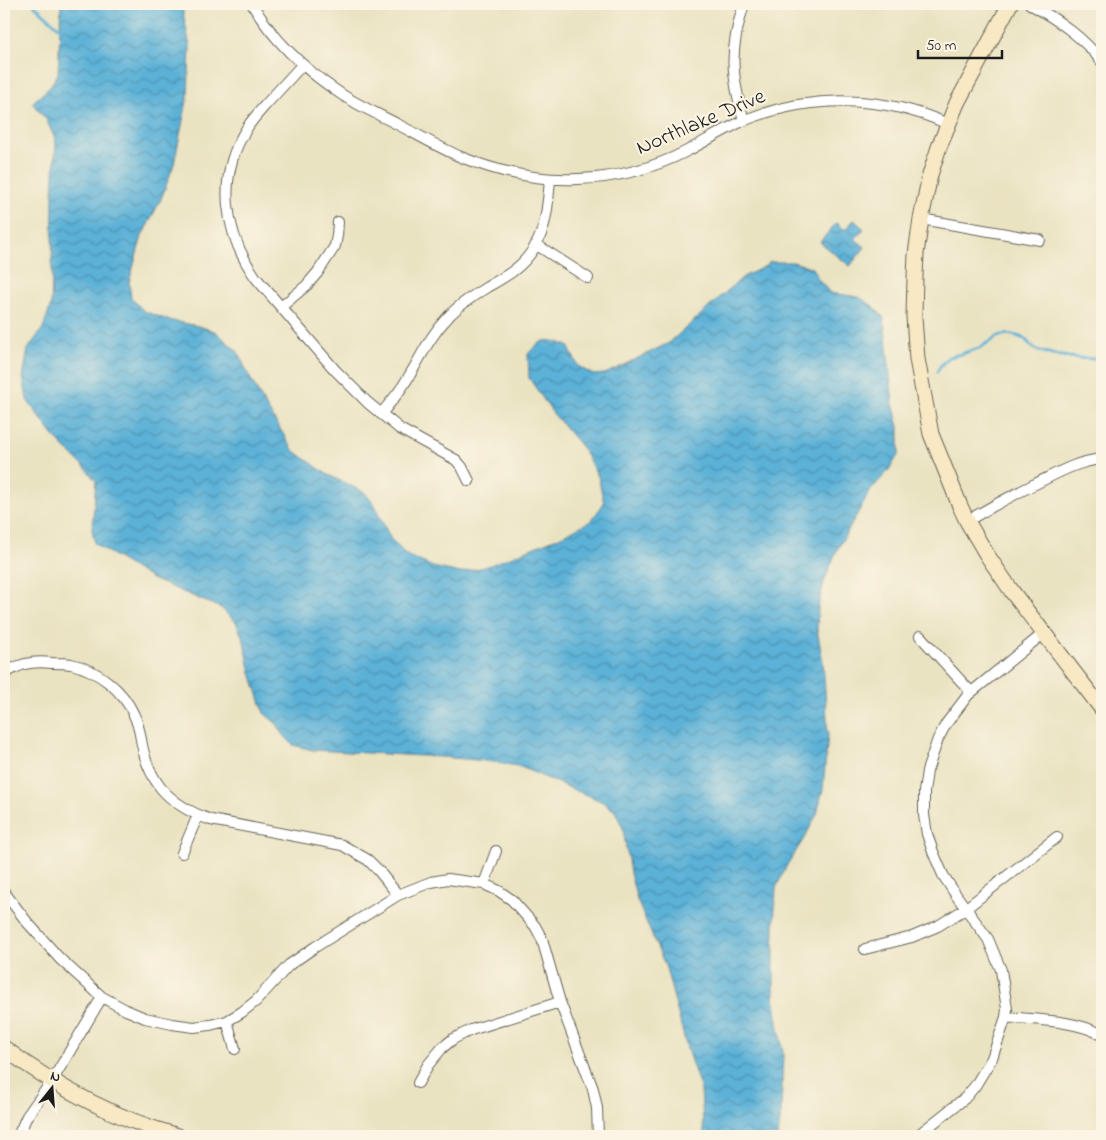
<svg xmlns="http://www.w3.org/2000/svg" width="1106" height="1140" viewBox="0 0 1106 1140" font-family="'Indie Flower',sans-serif">
	<style>
		.water { fill: url(#water-waves); stroke: #3c667a }
		.lines { fill: none; stroke-linecap: round; stroke-linejoin: round }
		.stream { stroke: #5bb1d7; stroke-width: 3 }
		.street-casing { stroke: #646256; stroke-width: 12 }
		.secondary-casing { stroke: #646256; stroke-width: 17 }
		.street { stroke: #fff; stroke-width: 10 }
		.secondary { stroke: #f8e8c3; stroke-width: 15 }
		.labels { text-anchor: middle; dominant-baseline: central; stroke-width: 4; stroke-linejoin: round; paint-order: stroke }
		.street-label { font-size: 22px; fill: #1c1c1c; stroke: #fcf5e5 }
	</style>
	<defs>
		<pattern id="water-waves" width="16" height="10" patternUnits="userSpaceOnUse" patternTransform="scale(1.25)"><rect width="16" height="10" fill="#5bb1d7"/><path d="M0 5q4-4 8 0t8 0" fill="none" stroke="#4a8fae"/></pattern>
	</defs>
	<rect width="100%" height="100%" fill="#fcf5e5"/>
	<filter id="ink" filterUnits="userSpaceOnUse"><feTurbulence type="fractalNoise" baseFrequency=".02" numOctaves="2"/><feDisplacementMap in="SourceGraphic" scale="10" xChannelSelector="R" yChannelSelector="G"/><feConvolveMatrix kernelMatrix="1 2 1 2 8 2 1 2 1" color-interpolation-filters="sRGB"/></filter>
	<filter id="wash" filterUnits="userSpaceOnUse"><feTurbulence type="fractalNoise" baseFrequency=".0096" numOctaves="4" result="noise"/><feDisplacementMap in="SourceGraphic" scale="20" xChannelSelector="R" yChannelSelector="G"/><feGaussianBlur stdDeviation="1.12" result="paint"/><feColorMatrix in="noise" values="0 0 0 0 0 0 0 0 0 0 0 0 0 0 0 0 0 1.4 0 .05"/><feComposite in="paint" operator="in"/></filter>
	<g filter="url(#wash)">
		<rect width="100%" height="100%" fill="#eae3c2"/>
		<!-- water -->
		<path class="water" d="M60,4h121l1,3 8,40 -2,49 -14,68 -13,35 -19,37 -13,46 2,16 13,13 24,9 30,6 17,5 23,21 9,20 14,26 32,52 35,25 36,17 10,12 16,34 16,17 27,12 27,6 28,-7 69,-28 34,-17 13,-18 -6,-27 -17,-30 -29,-34 -23,-34 -1,-24c15,-17 19,-16 40,-8l10,20 15,9 12,-1 64,-31 74,-66 21,-10 6,-5h23l20,6 5,11 12,14 29,4 14,9 11,12 9,85 6,24v27l-11,17 -18,20 -34,61 -12,30 -6,25 -1,22 6,34 5,71 -5,55 -6,25 -12,23 -18,28 -11,23 -2,39v70l9,56 -2,60 -3,23h-74l-3,-46 -13,-38 -22,-84 -29,-68 -7,-27 -7,-45 -8,-17 -12,-9 -85,-36 -31,-5 -46,-4 -128,-7 -20,-5 -10,-11 -6,-10 -13,-11 -13,-40 -7,-32 -8,-19 -15,-14 -69,-29 -57,-35 -3,-15 4,-48 -9,-11 -30,-30 -30,-40 -4,-23 5,-28 15,-21 8,-23 1,-28 1,-85 3,-51 -10,-22 -14,-16 17,-15 9,-14 3,-68z
			M854,220l10,9 -9,10 10,8 -15,19 -30,-24 16,-19 9,7z"/>
		<g class="lines">
			<!-- stream -->
			<path class="stream" d="M33,4l29,26
				M4,7l4,-3
				M937,372l5,-8 7,-7 12,-3 18,-6 20,-12 8,-2 10,2 8,3 7,8 7,4 29,6 22,2 12,-1"/>
		</g>
	</g>
	<g filter="url(#ink)">
		<g class="lines">
			<defs>
				<path id="street" d="M252,4c22,37 53,66 89,90 18,12 39,21 58,31 21,11 41,23 62,32 37,15 77,24 117,22 37,-1 76,-11 109,-28 19,-10 38,-22 58,-31 66,-26 138,-25 203,4
					M744,4c-15,47 -13,70 0,117
					M1030,4c28,16 53,33 72,58
					M302,65c-11,12 -22,24 -33,36 -8,9 -16,17 -22,27 -31,48 -23,105 9,150l79,92 33,33 32,26 56,31 6,7 7,14
					M921,219l119,21
					M537,245l51,33
					M281,307l26,-22 11,-13 17,-26 2,-10 1,-14
					M381,414c8,-10 18,-21 25,-33 15,-23 22,-43 42,-64 11,-12 25,-21 39,-30 9,-5 18,-10 26,-16 32,-24 34,-55 37,-92
					M967,521c22,-13 44,-25 66,-36 23,-11 44,-24 69,-26
					M920,636l51,56
					M4,674c6,-4 14,-8 21,-10 8,-2 18,-2 27,-1 6,0 13,0 19,1 27,6 52,26 63,51 5,10 6,19 8,30 3,15 9,30 18,42 13,16 31,26 51,33l131,25 26,15 10,10 20,25
					M182,853l16,-38
					M484,884l12,-33
					M4,892l23,30 33,37 42,38 24,13 19,8 27,6 22,3 16,-2 17,-4 15,-9 14,-11 33,-36 26,-18 83,-52 33,-13 17,-3 36,5 15,7 13,9 23,26 7,13 18,63 33,87 4,19 1,28
					M865,949l47,-12 26,-11 27,-17 92,-72
					M1006,1017c30,3 71,3 96,18
					M227,1021l8,28
					M418,1083l10,-18 14,-17 11,-9 18,-9 89,-28
					M929,1127l7,9
					M18,1136l9,-20 25,-35 50,-84
					M917,1136l48,-38 10,-12 17,-28 14,-41 1,-8 -6,-39 -13,-31 -32,-44 -13,-20 -10,-23 -6,-18 -3,-19v-23l3,-21 11,-32 8,-15 22,-29 76,-62"/>
				<path id="secondary" d="M1010,4l-53,99 -18,44 -9,28 -9,44 -5,35 -1,23 -1,40 3,42 14,75 29,72 7,15 20,34 26,38 89,116
					M4,1048c52,39 110,70 174,88"/>
			</defs>
			<!-- street casing -->
			<use href="#street" class="street-casing"/>
			<!-- secondary casing -->
			<use href="#secondary" class="secondary-casing"/>
			<!-- street -->
			<use href="#street" class="street"/>
			<!-- secondary -->
			<use href="#secondary" class="secondary"/>
		</g>
	</g>
	<g class="labels">
		<!-- street labels -->
		<g class="street-label">
			<text transform="translate(701 123) rotate(-23)">Northlake Drive</text>
		</g>
	</g>
	<!-- margin -->
	<rect width="1106" height="1140" fill="none" stroke="#fcf5e5" stroke-width="20"/>
	<!-- north arrow -->
	<g transform="translate(52 1088) rotate(17)" stroke="#fcf5e5" stroke-width="4" paint-order="stroke">
	<path d="M0-4L9 19L0 12L-9 19Z" fill="#1c1c1c"/>
	<text y="-8" font-size="14" font-weight="bold" text-anchor="middle" fill="#1c1c1c">N</text>
	</g>
	<!-- scale -->
	<path d="M918 50v8h84v-8" fill="none" stroke="#1c1c1c" stroke-width="2.5"/>
	<text x="926" y="50" font-size="15" fill="#1c1c1c" stroke="#fcf5e5" stroke-width="4" paint-order="stroke">50 m</text>
</svg>
